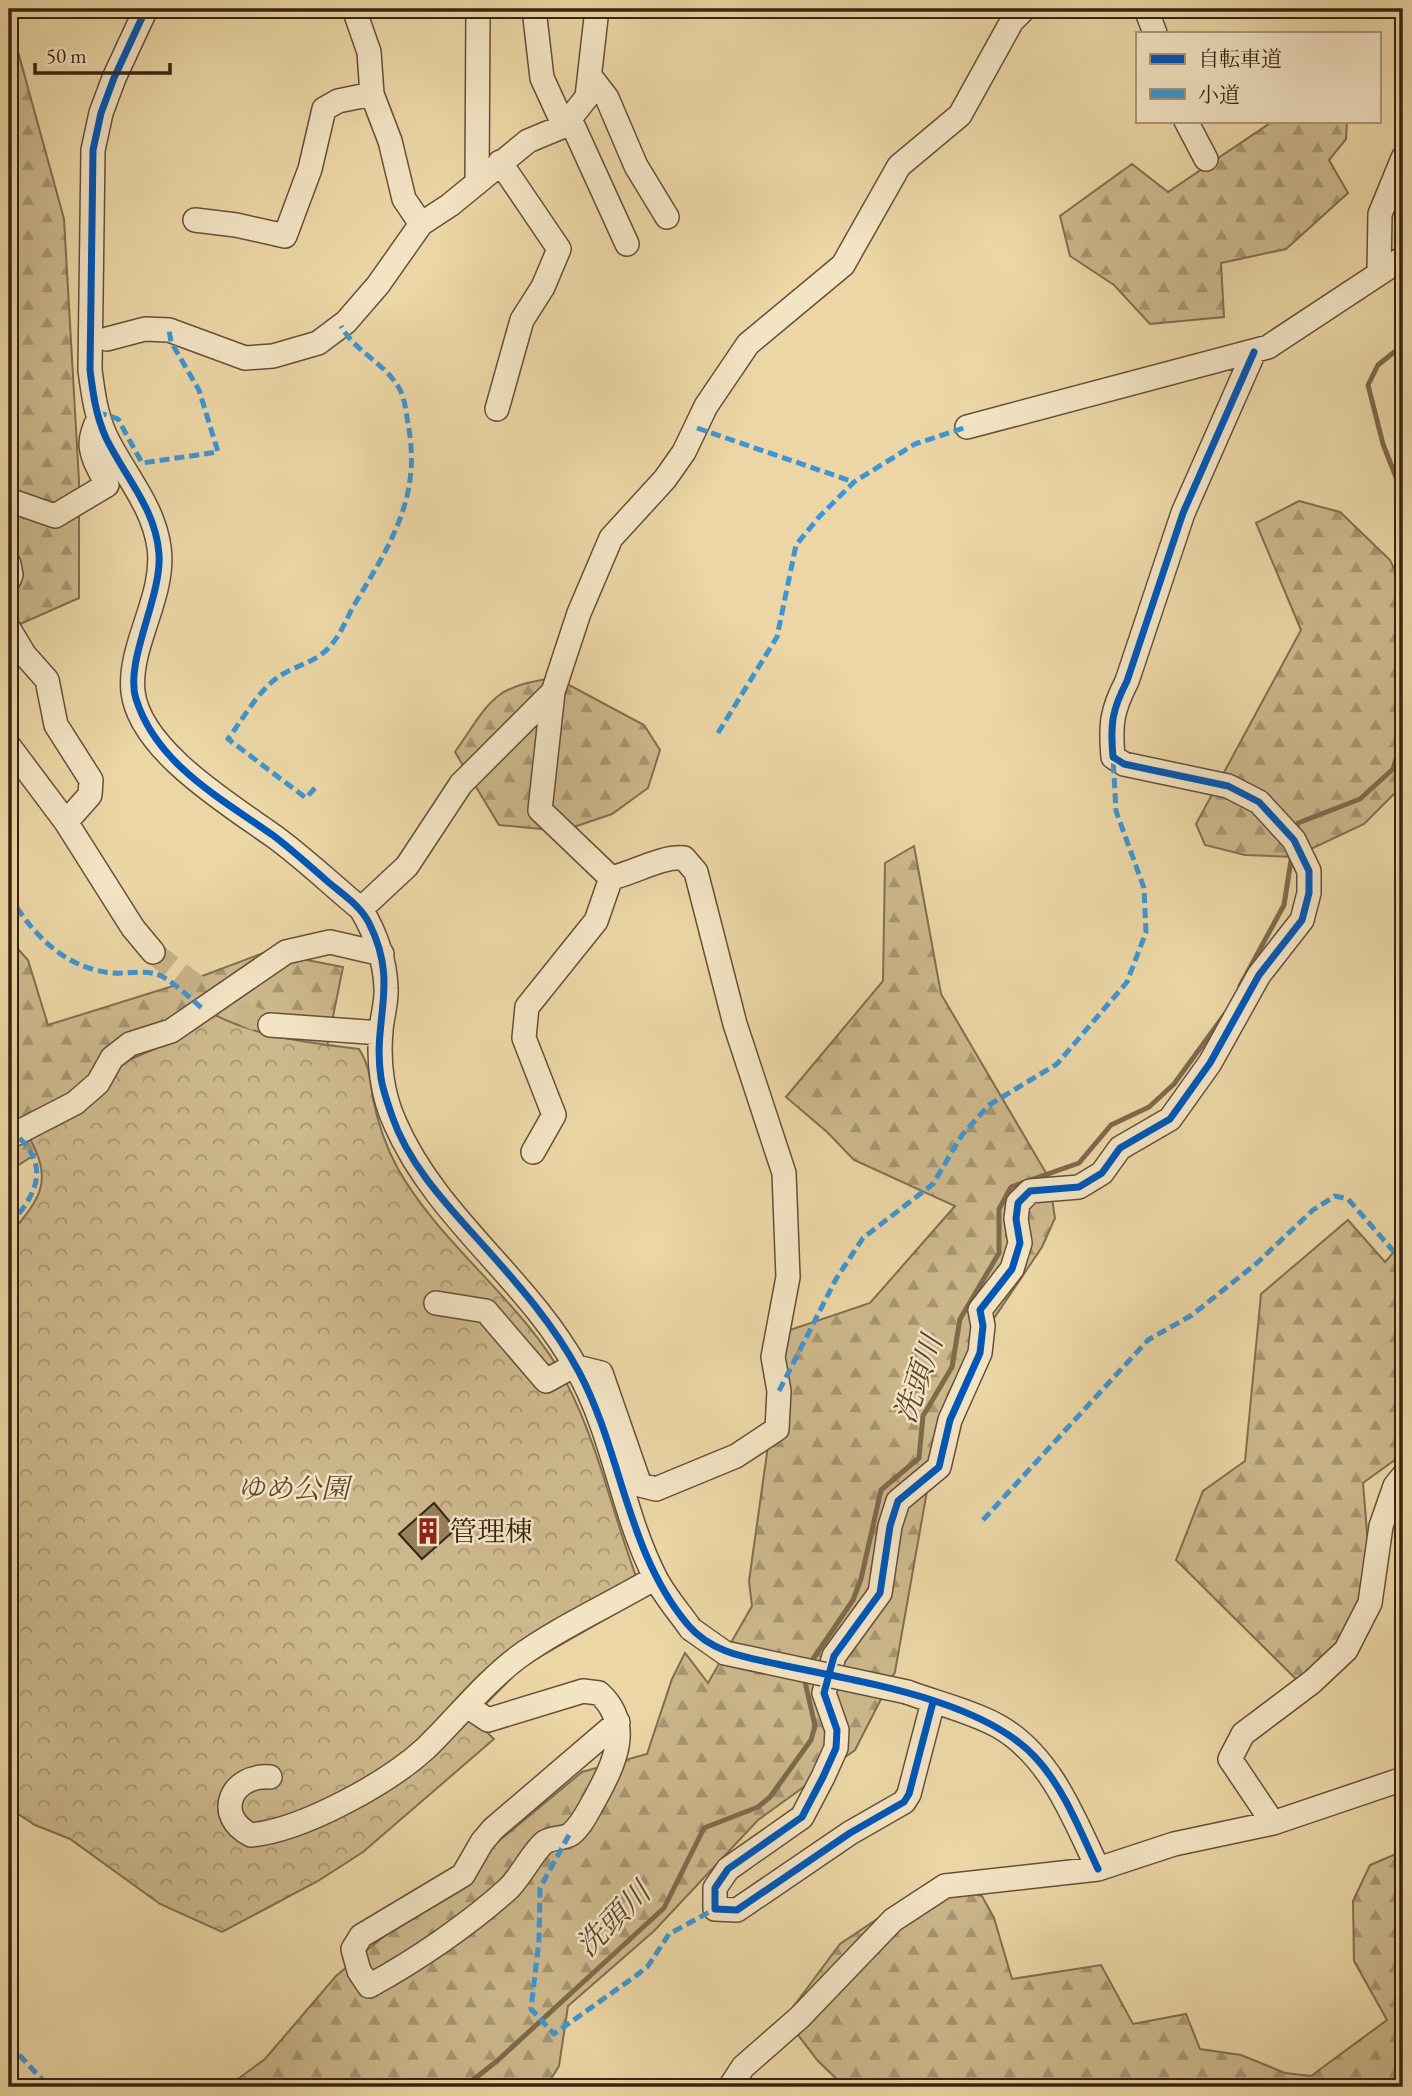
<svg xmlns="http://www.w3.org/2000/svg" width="1412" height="2096" viewBox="0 0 1412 2096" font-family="'EB Garamond','Noto Serif JP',serif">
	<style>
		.forest { fill: url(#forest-firs); stroke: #826e4f; stroke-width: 2 }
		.park { fill: url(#park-crowns); stroke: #826e4f; stroke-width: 2 }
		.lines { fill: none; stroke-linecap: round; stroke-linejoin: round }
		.stream { stroke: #7f6a4c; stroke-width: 5 }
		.building { fill: #96805e; stroke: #382312; stroke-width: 2 }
		.minor-tunnel { stroke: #c8b288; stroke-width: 23; stroke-dasharray: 23 11; stroke-linecap: butt }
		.minor-casing { stroke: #655037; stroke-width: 26 }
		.minor { stroke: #f3e4c4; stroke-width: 23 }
		.minor-bridge-casing { stroke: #655037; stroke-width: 26; stroke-linecap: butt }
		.minor-bridge { stroke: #f3e4c4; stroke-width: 23 }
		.quiet { stroke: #3e95d3; stroke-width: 5; stroke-dasharray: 10 5; stroke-linecap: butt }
		.cycleway-casing { stroke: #f3e4c4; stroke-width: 11 }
		.cycleway { stroke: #0057b8; stroke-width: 7 }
		.labels { text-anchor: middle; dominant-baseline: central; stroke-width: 5; stroke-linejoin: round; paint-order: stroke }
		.park-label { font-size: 28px; font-style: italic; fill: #5d4830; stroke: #f3e4c4 }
		.poi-label { font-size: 28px; fill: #382312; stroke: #f3e4c4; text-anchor: start }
		.water-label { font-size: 30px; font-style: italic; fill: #5c462f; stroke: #f3e4c4 }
	</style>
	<defs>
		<pattern id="forest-firs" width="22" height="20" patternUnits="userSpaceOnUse" patternTransform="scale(1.75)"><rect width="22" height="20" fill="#cdb88c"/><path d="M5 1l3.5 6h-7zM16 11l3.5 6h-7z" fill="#a79571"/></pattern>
		<pattern id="park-crowns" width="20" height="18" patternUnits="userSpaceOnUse" patternTransform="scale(1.75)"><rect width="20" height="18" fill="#cdb88c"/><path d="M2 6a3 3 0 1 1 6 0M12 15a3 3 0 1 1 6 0" fill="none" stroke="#a79571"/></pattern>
	</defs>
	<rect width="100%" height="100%" fill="#ecd6a5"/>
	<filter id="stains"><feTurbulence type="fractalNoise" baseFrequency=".00286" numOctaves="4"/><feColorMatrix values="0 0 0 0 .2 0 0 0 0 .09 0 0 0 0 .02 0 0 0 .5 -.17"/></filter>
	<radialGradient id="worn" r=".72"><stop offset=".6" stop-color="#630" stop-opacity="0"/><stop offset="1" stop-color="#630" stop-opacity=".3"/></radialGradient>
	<!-- forest -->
	<path class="forest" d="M9,19l55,200 15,262v117l-70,31z
		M1273,121h74l-1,18 -17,21 19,33 -62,56 -65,14 3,54 -74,7 -36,-39 -44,-29 -10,-40 72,-52 36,28z
		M1299,501l41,11 50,48 13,27v189l-4,13 -35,35 -70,33 -49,-2 -40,-10 -9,-21 105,-194 -45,-107z
		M556,678l88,47 16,25 -12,38 -36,26 -50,17 -63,-6 -44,-73c35,-50 37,-67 101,-74z
		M914,846l27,148 108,184 6,40 -13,29 -70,104 -45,140 -32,181 -40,78 -97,70 -104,111 -86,75 -9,60 -13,21h-319l38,-28 71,-83 246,-204 65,-18 25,-75 13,-26 23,30 44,-77 -3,-25 35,-249 86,-29 85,-97 -101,-46 -27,-28 -41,-35 97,-116 2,-118z
		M9,939l19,21 20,65 141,-44 77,-29 77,15 -30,149 -172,-28 -132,83z
		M1348,1220l37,42 18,-20v212l-40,29 9,111 -68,93 -128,-127 27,-69 42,-30 16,-167z
		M1403,1851v236h-558l-27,-26 -33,-43 55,-74 92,-62 50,14 12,22 18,61 89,-14 32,59 53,-10 14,35 41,6 44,18 26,3 76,-56 -33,-59 -1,-60 17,-36z"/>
	<!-- park -->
	<path class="park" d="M213,1014c44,23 97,29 146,35 11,17 11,31 14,50 5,25 13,48 25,70 45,79 125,132 168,213 35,67 49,145 78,215l-122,70 -50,51 22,21 -131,113 -45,29 -96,51 -62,-28 -90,-65 -35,-14 -26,-17v-573c33,-38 45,-54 18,-102l102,-73 41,-18z"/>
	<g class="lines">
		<!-- stream -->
		<path class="stream" d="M1403,345l-25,20 -10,20 15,59 20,51
			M1296,831l2,-8 62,-24 33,-30 10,-33
			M1240,986l44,-81 8,-51
			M809,1665l44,-65 8,-21 20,-89 38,-32 4,-42 29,-49 8,-48 39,-66v-44l12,-22 68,-24 32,-38 38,-18 25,-23 51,-70
			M464,2087l33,-26 167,-153 40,-80 54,-21 12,-10 41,-57 4,-14 -11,-49"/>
	</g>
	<!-- building -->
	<path class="building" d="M434,1503l22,26 -34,30 -23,-25z"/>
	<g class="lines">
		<!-- minor-tunnel -->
		<path class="minor-tunnel" d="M153,952c37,31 72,56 117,73"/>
		<defs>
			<path id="minor" d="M146,9l-32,69 -13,35 -8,37 -3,220c3,23 6,46 16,67 18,37 47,68 53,110 7,49 -31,98 -26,145 7,59 99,114 142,145 30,22 57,48 86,72 15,25 24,50 25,79 1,14 -4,29 -5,42 -3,31 1,65 14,93 41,95 133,156 182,246 37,65 44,141 78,208 9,18 24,35 36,52
				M354,9l15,43 3,42 18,47 14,58 17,25
				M1146,9l9,24
				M590,76l17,22 29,68 31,51
				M570,119l57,125
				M1186,121l20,38
				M564,126l23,-29 10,-88
				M477,183l1,-174
				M195,220l41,5 49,11 25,-67 14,-60 14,-8 34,-7
				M1379,272l1,-58 23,-56
				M107,339l38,-10 24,1 76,28 28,-2 45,-13 28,-21 32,-37 43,-61 29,-19 78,-64 36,-15 -22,-48 -8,-69
				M497,409l25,-89 21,-33 16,-38 -59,-87
				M967,427l301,-80 135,-89
				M9,500l46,16 52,-31c-13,-27 -24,-38 -8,-67
				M9,564l2,11 -2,5
				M9,629l15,25 23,26 9,45 35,55 -1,15 -24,27
				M9,746l57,76 67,106 20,24
				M361,909l46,-43 54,-82 92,-92 26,-79 32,-75 54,-59 19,-27 22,-46 42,-62 95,-79 56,-99 61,-51 52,-94 12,-12
				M270,1025l111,8
				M9,1134h6l60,-31 23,-20 14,-25 18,-14 41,-13 115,-79 44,-10 52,12
				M533,1152l21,-37 -30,-77 3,-31 69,-86 15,-43 -71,-68 13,-118
				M436,1303l50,8 60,70 29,-16
				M577,1367l24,6 39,112 16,4 80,-33 41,-27 2,-38 -6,-34 15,-80 -4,-104 -49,-149 -39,-152 -12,-14c-23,-2 -50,15 -73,20
				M907,1692c29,11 64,19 91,34 52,29 76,92 100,143
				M933,1702l-24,92 -5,8 -54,31 -113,77 -22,-1v-21l13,-19 74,-52 21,-40 13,-29 1,-18 -13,-37 10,-37 46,-63 10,-67 8,-25 41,-34 11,-47 30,-67 3,-27 -3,-16 32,-41 8,-26 -4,-24 2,-16 12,-12 49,-4 23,-14 18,-25 50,-29 40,-56 49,-88 43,-55 7,-27v-22l-15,-31 -35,-38 -31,-16 -104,-22 -11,-7c-3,-33 -1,-47 14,-76l56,-168 71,-161
				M467,1706l21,14 95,-29 16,2c35,32 15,71 -4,106 -7,12 -13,26 -24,35 -7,5 -18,3 -26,8 -11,8 -24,34 -36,46 -38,35 -95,74 -140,98l-10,-15 -6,-22 8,-13 102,-61 19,-33 11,-13 125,-107
				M270,1777c-39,-3 -57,39 -19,58 52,-5 137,-52 175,-87 30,-29 58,-65 91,-90 41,-30 94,-54 138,-80
				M1273,1823l-43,-64 13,-25 69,-52 34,-32 24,-47 11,-77 14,-40 8,-10
				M730,2087l13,-20 57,-50 93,-97 52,-34 153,-17 76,-25 99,-21 130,-44"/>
		</defs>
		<!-- minor casing -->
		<use href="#minor" class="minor-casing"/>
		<!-- minor -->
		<use href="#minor" class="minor"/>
		<defs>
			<path id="minor-bridge" d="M691,1629l34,24 182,39"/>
		</defs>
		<!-- minor-bridge casing -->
		<use href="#minor-bridge" class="minor-bridge-casing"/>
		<!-- minor-bridge -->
		<use href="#minor-bridge" class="minor-bridge"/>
		<!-- quiet -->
		<path class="quiet" d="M97,412l21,7 24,44 76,-11 -19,-62 -28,-48 -2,-12
			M697,428l157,54
			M718,733l59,-96 19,-92 23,-28 35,-35 61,-38 52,-17
			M315,788l-9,10 -78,-59c15,-20 32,-52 55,-65 17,-10 36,-13 49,-30 10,-12 16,-29 24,-42 35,-59 66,-106 52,-178 -2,-12 -3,-26 -9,-36 -15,-26 -44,-36 -58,-62
			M9,895c23,39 56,74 104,78 13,1 30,-3 43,1 13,3 37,27 48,36
			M9,1225c27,-29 43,-59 6,-91
			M779,1391l57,-112 27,-41 70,-54 29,-49 27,-30 68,-41 70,-82 19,-50 -2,-44 -28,-77 -3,-54
			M983,1520l165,-180 44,-25 65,-52 56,-53 22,-14 13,3 55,63
			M569,1835l-29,53 -1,52 -8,69 23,25 83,-59 11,-9 21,-32 46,-25
			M9,2044l40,43"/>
		<defs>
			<path id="cycleway" d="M146,9l-32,69 -13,35 -8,37 -3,220c3,24 6,46 16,68 19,39 50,71 53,116 3,43 -35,108 -23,145 21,66 86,100 138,137 18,14 36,30 53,45 15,13 33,24 42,42 31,61 3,96 12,155 2,13 7,26 11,38 17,50 57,91 91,129 35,39 71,80 96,127 43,81 48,181 109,253 23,27 56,32 89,39 77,17 203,34 258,93 29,31 45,74 63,112
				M933,1702l-24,92 -5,8 -54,31 -113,77 -22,-1v-21l13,-19 74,-52 21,-40 13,-29 1,-18 -13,-37 10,-37 46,-63 10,-67 8,-25 41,-34 11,-47 30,-67 3,-27 -3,-16 32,-41 8,-26 -4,-24 2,-16 12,-12 49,-4 23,-14 18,-25 50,-29 40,-56 49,-88 43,-55 7,-27v-22l-15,-31 -35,-38 -31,-16 -104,-22 -11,-7c-3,-33 -1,-47 14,-76l56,-168 71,-161"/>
		</defs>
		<!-- cycleway casing -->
		<use href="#cycleway" class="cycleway-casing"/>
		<!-- cycleway -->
		<use href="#cycleway" class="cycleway"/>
	</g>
	<!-- icons -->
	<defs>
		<symbol id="building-bare" viewBox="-9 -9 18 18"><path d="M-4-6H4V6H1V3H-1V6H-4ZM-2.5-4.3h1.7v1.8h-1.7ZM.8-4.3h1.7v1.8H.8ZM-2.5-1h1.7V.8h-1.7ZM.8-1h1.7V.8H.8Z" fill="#8f2418" stroke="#f3e4c4" stroke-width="2.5" paint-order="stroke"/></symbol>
	</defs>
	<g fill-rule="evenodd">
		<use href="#building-bare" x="409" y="1512" width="38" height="38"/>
	</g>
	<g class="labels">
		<!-- park labels -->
		<g class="park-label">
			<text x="293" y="1488">ゆめ公園</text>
		</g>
		<!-- poi labels -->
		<g class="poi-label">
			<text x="449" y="1531">管理棟</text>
		</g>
		<!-- water labels -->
		<g class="water-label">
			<text transform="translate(918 1379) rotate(-71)">洗頭川</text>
			<text transform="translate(613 1919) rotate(-45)">洗頭川</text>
		</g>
	</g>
	<!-- margin -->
	<rect width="1412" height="2096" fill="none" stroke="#ecd6a5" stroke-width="35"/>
	<rect x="10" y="10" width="1391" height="2075" fill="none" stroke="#382312" stroke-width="3.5"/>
	<rect x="18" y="18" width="1377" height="2061" fill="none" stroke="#382312" stroke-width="2"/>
	<!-- legend -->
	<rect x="1136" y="32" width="245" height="91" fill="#f3e4c4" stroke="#a8977d" stroke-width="2"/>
	<rect x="1150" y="54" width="35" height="10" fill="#0057b8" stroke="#a8977d" stroke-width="2"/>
	<text x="1198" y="66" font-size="21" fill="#382312">自転車道</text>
	<rect x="1150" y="89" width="35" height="10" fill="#3e95d3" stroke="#a8977d" stroke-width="2"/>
	<text x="1198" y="102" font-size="21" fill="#382312">小道</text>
	<!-- scale -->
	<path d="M35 63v10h135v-10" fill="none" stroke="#382312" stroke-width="3.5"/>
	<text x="46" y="63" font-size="21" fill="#382312" stroke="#f3e4c4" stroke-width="5" paint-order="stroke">50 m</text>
	<rect width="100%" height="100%" filter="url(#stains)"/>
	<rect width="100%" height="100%" fill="url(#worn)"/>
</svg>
